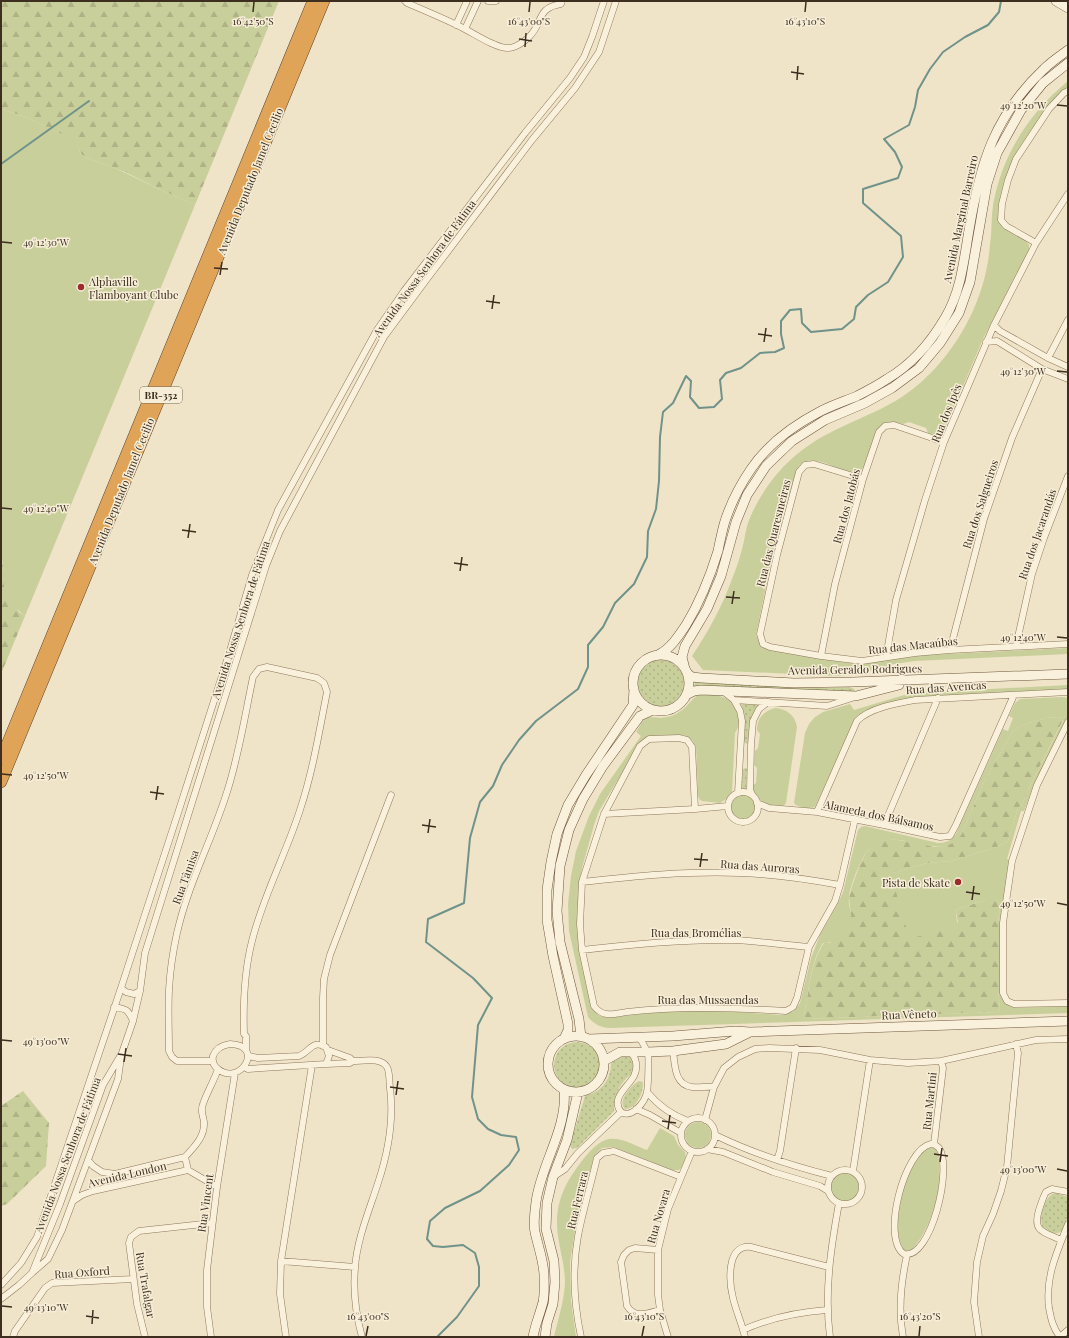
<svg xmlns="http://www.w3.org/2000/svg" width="1069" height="1338" viewBox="0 0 1069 1338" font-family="'Playfair Display',serif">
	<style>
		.grass { fill: url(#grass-dots) }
		.forest { fill: url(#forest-firs) }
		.park { fill: #c9cf9b; fill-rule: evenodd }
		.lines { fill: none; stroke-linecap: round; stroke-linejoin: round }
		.stream { stroke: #6f938a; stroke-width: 2 }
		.street-casing { stroke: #8d765c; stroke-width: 7 }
		.secondary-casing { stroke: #6f573f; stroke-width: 10 }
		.highway-casing { stroke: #5b4430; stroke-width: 12 }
		.street { stroke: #faf1dc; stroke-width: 6 }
		.secondary { stroke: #faf1dc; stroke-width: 9 }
		.highway { stroke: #e0a458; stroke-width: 11 }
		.ticks { fill: none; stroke: #3d2e20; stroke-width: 1.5 }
		.poi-dot { fill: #9e2a2b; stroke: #f7eed8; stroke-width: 1.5 }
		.labels { text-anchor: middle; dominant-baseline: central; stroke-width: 3; stroke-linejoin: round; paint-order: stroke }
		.shield { fill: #f7eed8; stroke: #756857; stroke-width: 1 }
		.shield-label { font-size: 10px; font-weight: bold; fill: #3d2e20 }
		.street-label { font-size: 11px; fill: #3d2e20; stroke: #f7eed8 }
		.poi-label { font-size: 11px; fill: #3d2e20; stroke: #f7eed8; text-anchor: start }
		.ticks-label { font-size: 10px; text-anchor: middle; fill: #3d2e20; stroke: #f7eed8; stroke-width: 3; stroke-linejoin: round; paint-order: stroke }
	</style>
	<defs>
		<pattern id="grass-dots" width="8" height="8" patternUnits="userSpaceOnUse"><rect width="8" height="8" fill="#c9cf9b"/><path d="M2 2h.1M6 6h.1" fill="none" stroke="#aeb285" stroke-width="1.8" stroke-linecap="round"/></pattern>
		<pattern id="forest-firs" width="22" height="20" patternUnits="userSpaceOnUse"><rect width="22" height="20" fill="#c9cf9b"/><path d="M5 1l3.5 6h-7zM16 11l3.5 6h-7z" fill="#aeb285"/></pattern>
	</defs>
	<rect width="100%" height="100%" fill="#f0e4c8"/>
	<!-- grass -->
	<path class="grass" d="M638 683a23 23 0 1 1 46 0a23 23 0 1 1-46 0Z
		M695,681l5,1 129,6 21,-1 4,2 1,2 -1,2 -160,-4z
		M741,704l19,1c-11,12 -10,22 -11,37l-2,2 -3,-2 1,-26z
		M746,768l1,1 -1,20 -2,1 -2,-2 1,-19z
		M554 1065a23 23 0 1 1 46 0a23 23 0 1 1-46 0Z
		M626,1054l8,4 -1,14c-2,3 -6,5 -9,9 -7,8 -10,19 -10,30l-37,37 -5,1 -2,-4 15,-49c16,-4 26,-16 26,-33z
		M639,1081l3,1 1,2c0,10 -7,25 -18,25 -8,-8 6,-24 14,-28z
		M1055,1193l13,4c0,9 1,38 -13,36 -5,0 -9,-4 -12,-5 -5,-9 1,-32 12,-35z"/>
	<!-- forest -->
	<path class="forest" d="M1,1h278l-84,204 -34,-15 -36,-18 -38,-14 -6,-4 -3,-7 -5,-7 -45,-22 -27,-9z
		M1,554l3,17v16l15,25 6,4 -24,58z
		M1057,717l6,2v1l-35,70 -6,15 -4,3 -10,33 -11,6 -46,14 -24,2 -34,10 65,50 -2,-11 1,-3 29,-9h11l3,7 -2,16v67l2,19 -2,3 -192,7 -2,-4c5,-23 6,-52 20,-72h6l21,-28 -2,-17 3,-12 8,-22 6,-11 8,-9 11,-4h12l25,3 11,4 12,-1 16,-11 23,-53 27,-48 9,-8 25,-8z
		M23,1091l26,32 -3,43 -39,38 -6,2v-100z"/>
	<!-- park -->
	<path class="park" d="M1068,81v7l-54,70 -9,21 -7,30v8l5,11 23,13 3,4v5l-46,89 -38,90 -3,5 -7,1 -7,-2 -2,-5 -17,-6 -6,2c-38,-12 -25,32 -43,47 -19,6 -44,-22 -61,-5l-19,56 -3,1 -5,19 3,1 -19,92 4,9 7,5 74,13 18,2 66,-9 143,-7v6l-153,7 -21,3 -29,8 -27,4 -135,-6 -11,-14c16,-24 30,-49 40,-77 5,-12 9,-25 12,-38 1,-6 2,-12 4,-18 6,-17 17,-35 29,-49 34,-40 70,-47 113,-70 34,-18 63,-52 80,-87 11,-22 18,-47 20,-72 2,-13 1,-27 3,-40 9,-50 36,-92 75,-124z
		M1,109l27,9 46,22 4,7 3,7 6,4 30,11 44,21 34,15 -170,411 -16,-14 -5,-15v-16l-3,-17z
		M1068,685v4l-154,9c-17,3 -50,8 -59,23l-40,86c-6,2 -17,1 -21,-4l11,-70 4,-9 6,-7 8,-5 27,-8 4,6 50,-15 10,-2z
		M698,695c7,-1 18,-1 25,2 14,6 21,23 12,36l-3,59 -4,6 -8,5 -18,-2 -3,-2 -1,-4 -2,-48 -4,-7 -8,-5 -33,1 -12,9 -40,66 -5,14 -12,43 -5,45 1,15 13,79 7,8 9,3 52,-6 47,-2 77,5 11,-4 6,-8 11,-45 9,-23 17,-30 6,-13 15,-62 3,-3 4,-1 73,17c8,0 14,-3 18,-9l47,-105 5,2 5,-13 -4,-2 6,-13 5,-4 42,-2 6,1v19l-37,76 -7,18h-3l-14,48 3,1 -8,61 2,81 6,4 6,2 52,-2v7l-458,15c-9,0 -16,-4 -22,-11l-19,-86 -1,-27 3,-28 5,-25 13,-35 11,-22 41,-58 -5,-4c3,-4 5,-10 9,-13 5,-3 11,-1 16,-1 6,-1 13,-2 18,-6 8,-4 12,-13 19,-17zM1057,717l6,2v2l-35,69 -6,15 -4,3 -10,33 -11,6 -46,14 -24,2 -34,10 -1,5 16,56 4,4 44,-11c3,-6 -2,-12 1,-18l29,-9h11l3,7 -2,16v67l2,19 -2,3 -192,7 -2,-4c5,-23 6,-52 19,-72 14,0 23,-8 26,-21 1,-3 2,-6 2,-9 -1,-5 -3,-10 -2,-15 0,-10 11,-37 17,-45 26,-35 73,14 95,-18l23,-53 27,-48 9,-8 25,-8z
		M775,708c12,1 20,7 22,19l-11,76c-9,12 -35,-4 -33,-18l3,-2 1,-15 -3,-3 1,-14 3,-3 2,-14 -3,-4c0,-12 7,-19 18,-22z
		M731 807a12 12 0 1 1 24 0a12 12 0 1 1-24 0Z
		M685 1135a13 13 0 1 1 26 0a13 13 0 1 1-26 0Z
		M660,1128l14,8 4,9 7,7c2,7 -1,14 -6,18h-7l-58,-23 -12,1 -8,8 -20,80 -4,26 1,39 5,36h-22c4,-18 10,-35 11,-54 0,-21 -8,-40 -8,-60 0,-27 12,-46 28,-66 7,-8 14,-16 24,-18 12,-2 27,7 38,11z
		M931,1147c7,2 7,8 8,15 3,31 -7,64 -27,88l-7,1c-18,-18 1,-96 26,-104z
		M831 1187a14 14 0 1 1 28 0a14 14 0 1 1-28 0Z"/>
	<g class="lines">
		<!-- stream -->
		<path class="stream" d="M1,164l88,-63
			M437,1337l20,-20 22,-31v-19l-4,-14 -12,-8 -20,2 -10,-1 -6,-7 3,-18 15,-13 35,-17 29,-26 10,-15 -3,-13 -15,-2 -13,-6 -10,-10 -6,-22 6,-72 14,-27 -19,-20 -47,-36 2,-23 36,-16 6,-65 10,-36 13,-16 9,-21 17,-25 17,-19 42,-32 10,-22v-22l15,-18 12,-24 19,-19 13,-27 1,-26 8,-22 3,-28 1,-44 3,-25 10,-9 13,-27 5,5 -1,16 9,11 15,-1 8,-8 -2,-19 6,-7 15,-5 19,-15 15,-1 9,-4 -3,-14v-13l9,-11 11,-1 1,14 9,9 31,-3 12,-10 2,-12 12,-12 20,-13 15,-25 -2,-21 -38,-33v-14l35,-11 4,-11 -7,-15 -11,-13 25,-14 6,-18 3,-17 12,-21 13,-17 22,-15 23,-12 11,-13 2,-11"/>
		<defs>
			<path id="street" d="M405,1l2,2c19,8 38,16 56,25 12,6 32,20 45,20 7,0 16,-6 21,-11 15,-15 7,-29 32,-33l1,-3
				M488,1h8
				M456,25l11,-24
				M465,29l13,-28
				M1036,243l-30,-17 -5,-6 1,-16 6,-24 8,-21 33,-50 15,-16 4,-2
				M994,325l6,6 48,27 20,9
				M986,342l11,-1 45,28 26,10
				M1048,358l20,-38
				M863,479l-49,-15 -9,1 -6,7 -22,83 -17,79 3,10 7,3 51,9 41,5 53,-8 35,-3 118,-6
				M1016,646l16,-72 12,-36 24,-62
				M950,650l34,-131 28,-81 30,-69
				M821,656l14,-72 28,-105 16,-47 6,-6 9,-1 50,17
				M886,657l10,-57 29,-100 19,-58 50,-117 42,-82 32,-49
				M724,692l10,8 93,6 25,-8
				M734,700l6,11 2,10 -4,72
				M1068,722l-31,63 -25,76 -9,62v70l4,8 7,3 54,-1
				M728 807a15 15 0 1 1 30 0a15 15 0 1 1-30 0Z
				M753,796l-3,-6 1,-45 2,-24 6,-12 9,-7
				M757,803l12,5 48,4 67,13 56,12 10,-1 6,-11 58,-130
				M695,809l-3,-62 -5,-7 -8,-2 -30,1 -9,7 -36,68 -22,68 -2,42 2,26 12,56c9,12 19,8 33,6 53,-6 105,-4 159,-1l7,-4 4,-9 12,-51 26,-46 5,-16 15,-66
				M817,812l40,-91c12,-13 41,-18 58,-21l153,-8
				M604,814l91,-5 33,-3
				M884,825l54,-127
				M582,882c53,-6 105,-11 158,-9 34,1 67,6 100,12
				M582,950c50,-6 100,-11 151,-10 25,1 51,5 76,7
				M121,988l5,4 8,2 6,-3
				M114,1007c12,2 14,2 19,14
				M230,1044c36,1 10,43 -12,25 -4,-3 -6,-8 -5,-13 3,-8 10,-11 17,-12z
				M323,1046v-48l1,-19 6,-24 61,-160
				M328,1050l22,8 3,3
				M673,1051c2,13 1,34 19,36 7,1 15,-1 22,0
				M630,1052c7,6 8,16 4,24 -5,10 -24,22 -13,36 11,7 24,-10 26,-20 1,-4 2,-34 1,-38 -2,-6 -6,-12 -9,-17
				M213,1061h-36l-5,-4 -3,-6c0,-20 -1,-41 0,-61 1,-19 4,-39 8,-57 11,-49 35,-93 50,-141 12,-37 18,-77 26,-115l6,-8 8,-2 50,11 7,5 3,9c-8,40 -14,79 -27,118 -14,44 -37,86 -48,131 -8,31 -9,61 -8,93l2,2v14
				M326,1064l24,-1 3,-2c10,0 28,-4 34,6 3,5 2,14 3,21 4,32 -2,65 -12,95 -9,28 -21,56 -23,85 -2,23 1,47 7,69
				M244,1067l4,2 78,-5 3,-8 -3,-9c-14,-8 -16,5 -27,9l-41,2 -9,-2
				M647,1092c11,13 24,23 41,29
				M636,1109l14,6 31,18
				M681 1135a17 17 0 1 1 34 0a17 17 0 1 1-34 0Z
				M705,1120l9,-33 10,-19 14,-11 17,-8 14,-1 51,2 50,10 38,3 33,-2 95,-21 32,-1
				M715,1135c37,18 77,31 117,41
				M931,1144c3,0 5,1 8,4 14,19 -8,112 -35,106 -23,-15 0,-105 27,-110z
				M934,1144l9,-76 -2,-7
				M707,1149l16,3 50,20 47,14 8,5
				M88,1160l5,6 9,6 13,2 70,-17
				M777,1160l3,-9 16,-103
				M828 1187a17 17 0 1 1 34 0a17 17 0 1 1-34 0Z
				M853,1171l17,-111
				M553,1177l12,-8 13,-16 43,-41
				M217,1187l-29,-17 -3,-13c9,-10 20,-20 19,-35 -1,-8 -4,-10 -1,-18 4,-12 11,-23 15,-35
				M73,1201l9,-6 11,-4 95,-21
				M1061,1240c-17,-8 -29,-8 -22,-30 2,-6 4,-13 7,-18l6,-3 16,3
				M658,1250l-23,-2 -6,2 -5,5 -3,7 6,44c8,13 21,7 33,4
				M281,1261l74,6
				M33,1272l15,-13 14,-29 56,-151 3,-22
				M1,1285l20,-22 16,-26 84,-249 57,-175 51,-159 23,-79 26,-65 99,-180 27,-39 121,-158 45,-55 14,-21 8,-20 12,-36
				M1,1299l18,-14 13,-12 28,-69 43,-119 19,-32 11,-32 7,-30 5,-38 121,-387 14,-35 104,-194 43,-58 105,-139 43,-52 24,-36 17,-51
				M743,1330c27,-12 55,-18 84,-20
				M13,1337l2,-6 30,-43 7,-5 81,-4
				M145,1337l-8,-33 -8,-61 2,-6 8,-6 73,-8
				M211,1337l-4,-30v-37l10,-83 18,-114
				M286,1337l-6,-43 1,-33 31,-196
				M581,1337c-7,-33 -9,-68 -3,-101 5,-26 13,-52 19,-78l6,-5 11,-2 67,26
				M668,1337l-8,-27 -2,-15v-45l10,-41 24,-58
				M745,1337c-3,-13 -9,-26 -12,-39 -4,-16 -7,-54 18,-51l78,20
				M830,1337c-6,-45 1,-90 9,-134
				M903,1337c-5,-27 -2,-55 4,-82
				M979,1337l-5,-35 3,-40 6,-26 10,-22 8,-23 6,-24 11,-114 -2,-9
				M1060,1337c-7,-9 -9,-18 -11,-29 -4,-31 8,-56 19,-84
				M1060,1337l8,-7"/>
			<path id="secondary" d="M1056,1l12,7
				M658,655c13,-7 20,-18 28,-30 14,-23 24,-48 32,-74 2,-10 4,-20 7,-30 6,-18 15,-36 26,-52 17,-25 43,-44 70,-58 12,-6 24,-10 36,-15 10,-5 21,-11 30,-17 24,-14 44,-37 58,-61 16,-26 19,-59 24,-88 11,-66 25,-114 75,-161 7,-7 16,-13 24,-19
				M633 683a28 28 0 1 1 56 0a28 28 0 1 1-56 0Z
				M685,669l-3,-12 3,-11 22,-37 14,-33 15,-54 11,-27 19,-29 26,-25 33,-21 40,-17 27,-15 27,-20 21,-25 19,-30 11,-31 17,-98 10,-31 24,-43 22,-27 25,-20
				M687,673l5,4 9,1 93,5 59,-1 215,-8
				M686,695l8,-4 7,-1 155,6 43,-11
				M548 1064a28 28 0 1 1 56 0a28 28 0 1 1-56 0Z
				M581,1037l-2,-18 -19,-77 -3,-31 3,-45 9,-36 14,-31 20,-33 37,-50 13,-6
				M564,1039l4,-9v-6l-15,-68 -6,-36v-30l4,-28 6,-28 11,-29 18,-30 47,-70 1,-16
				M589,1039l84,-3 62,-5 15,1 318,-11
				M604,1061l16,-9h27l26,-1 53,-7 24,-12
				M533,1337c2,-12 7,-23 10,-35 2,-9 1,-19 1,-28 -1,-15 -6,-28 -9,-42 -2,-9 0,-21 1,-30 5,-38 32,-74 28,-112
				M545,1337l2,-14 6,-19 2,-22 -1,-21 -8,-32 1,-26 6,-26 14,-37 11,-48"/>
			<path id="highway" d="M1,759l312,-758
				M1,782l323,-781"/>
		</defs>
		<!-- street casing -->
		<use href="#street" class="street-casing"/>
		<!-- secondary casing -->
		<use href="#secondary" class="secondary-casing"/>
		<!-- highway casing -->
		<use href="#highway" class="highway-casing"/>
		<!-- street -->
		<use href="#street" class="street"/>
		<!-- secondary -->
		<use href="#secondary" class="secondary"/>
		<!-- highway -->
		<use href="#highway" class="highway"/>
	</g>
	<!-- ticks -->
	<path class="ticks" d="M253,12l1,-10M529,12l1,-10M805,12l1,-10M519,39l13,2M525,47l1,-14M791,72l13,2M797,80l1,-14M1057,105l10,1M2,242l10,1M214,268l14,1M220,275l2,-13M486,301l14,2M492,309l2,-14M758,334l14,2M764,342l2,-14M1057,371l10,1M2,508l10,1M182,530l14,2M188,538l2,-14M454,563l14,2M460,571l2,-14M726,597l14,1M732,604l2,-13M1057,637l10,1M2,774l10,1M150,792l14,2M156,800l2,-14M422,825l14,2M428,833l2,-14M694,859l14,1M700,867l2,-14M966,892l14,2M972,900l2,-14M1057,903l10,2M2,1040l10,1M118,1054l14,2M124,1062l2,-14M390,1087l14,2M396,1095l2,-14M662,1121l14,2M668,1129l2,-14M934,1154l14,2M940,1162l2,-14M1057,1169l10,2M2,1306l10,1M86,1316l13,2M92,1324l1,-14M366,1336l2,-10M642,1336l2,-10M919,1336l1,-10"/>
	<!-- markers -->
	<g class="poi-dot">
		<circle cx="81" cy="287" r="4"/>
		<circle cx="958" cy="882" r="4"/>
	</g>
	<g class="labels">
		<!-- shield labels -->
		<rect class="shield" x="140" y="387" width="42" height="16" rx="3"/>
		<g class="shield-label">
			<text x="161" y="395">BR-352</text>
		</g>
		<!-- street labels -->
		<g class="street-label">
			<text transform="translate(250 181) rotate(-68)">Avenida Deputado Jamel Cecilio</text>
			<text transform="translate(960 219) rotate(-78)">Avenida Marginal Barreiro</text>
			<text transform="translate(424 268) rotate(-54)">Avenida Nossa Senhora de Fátima</text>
			<text transform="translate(946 413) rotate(-68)">Rua dos Ipês</text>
			<text transform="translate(121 491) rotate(-68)">Avenida Deputado Jamel Cecilio</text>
			<text transform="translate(980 504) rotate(-72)">Rua dos Salgueiros</text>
			<text transform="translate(846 506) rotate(-75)">Rua dos Jatobás</text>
			<text transform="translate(773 533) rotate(-76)">Rua das Quaresmeiras</text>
			<text transform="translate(1037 534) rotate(-71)">Rua dos Jacarandás</text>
			<text transform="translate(240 620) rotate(-72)">Avenida Nossa Senhora de Fátima</text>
			<text transform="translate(913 645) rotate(-6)">Rua das Macaúbas</text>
			<text transform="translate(855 669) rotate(-1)">Avenida Geraldo Rodrigues</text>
			<text transform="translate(946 687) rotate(-4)">Rua das Avencas</text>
			<text transform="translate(879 815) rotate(12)">Alameda dos Bálsamos</text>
			<text transform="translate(760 866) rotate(4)">Rua das Auroras</text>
			<text transform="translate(185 877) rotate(-70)">Rua Tâmisa</text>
			<text x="696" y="932">Rua das Bromélias</text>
			<text x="708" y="999">Rua das Mussaendas</text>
			<text transform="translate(909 1014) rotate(-2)">Rua Vêneto</text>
			<text transform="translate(929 1101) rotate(-84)">Rua Martini</text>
			<text transform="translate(67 1155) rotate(-69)">Avenida Nossa Senhora de Fátima</text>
			<text transform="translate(127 1174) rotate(-13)">Avenida London</text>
			<text transform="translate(577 1200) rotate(-77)">Rua Ferrara</text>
			<text transform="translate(205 1203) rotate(-82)">Rua Vincent</text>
			<text transform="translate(658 1216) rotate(-74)">Rua Novara</text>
			<text transform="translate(82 1272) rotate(-4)">Rua Oxford</text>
			<text transform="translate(146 1285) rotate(80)">Rua Trafalgar</text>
		</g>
		<!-- poi labels -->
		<g class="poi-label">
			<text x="89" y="281">Alphaville<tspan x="89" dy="13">Flamboyant Clube</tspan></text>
			<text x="950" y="882" text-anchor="end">Pista de Skate</text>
		</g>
	</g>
	<g class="ticks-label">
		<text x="805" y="25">16°43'10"S</text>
		<text x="253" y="25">16°42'50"S</text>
		<text x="529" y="25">16°43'00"S</text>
		<text x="1023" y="109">49°12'20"W</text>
		<text x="46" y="246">49°12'30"W</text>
		<text x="1023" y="375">49°12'30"W</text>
		<text x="46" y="512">49°12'40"W</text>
		<text x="1023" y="641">49°12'40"W</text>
		<text x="46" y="779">49°12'50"W</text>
		<text x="1023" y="907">49°12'50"W</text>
		<text x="46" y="1045">49°13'00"W</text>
		<text x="1023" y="1173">49°13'00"W</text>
		<text x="46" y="1311">49°13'10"W</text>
		<text x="368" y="1320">16°43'00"S</text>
		<text x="644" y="1320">16°43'10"S</text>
		<text x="920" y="1320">16°43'20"S</text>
	</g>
	<!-- border -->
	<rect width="1069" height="1338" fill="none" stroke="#3d2e20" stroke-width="4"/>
</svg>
